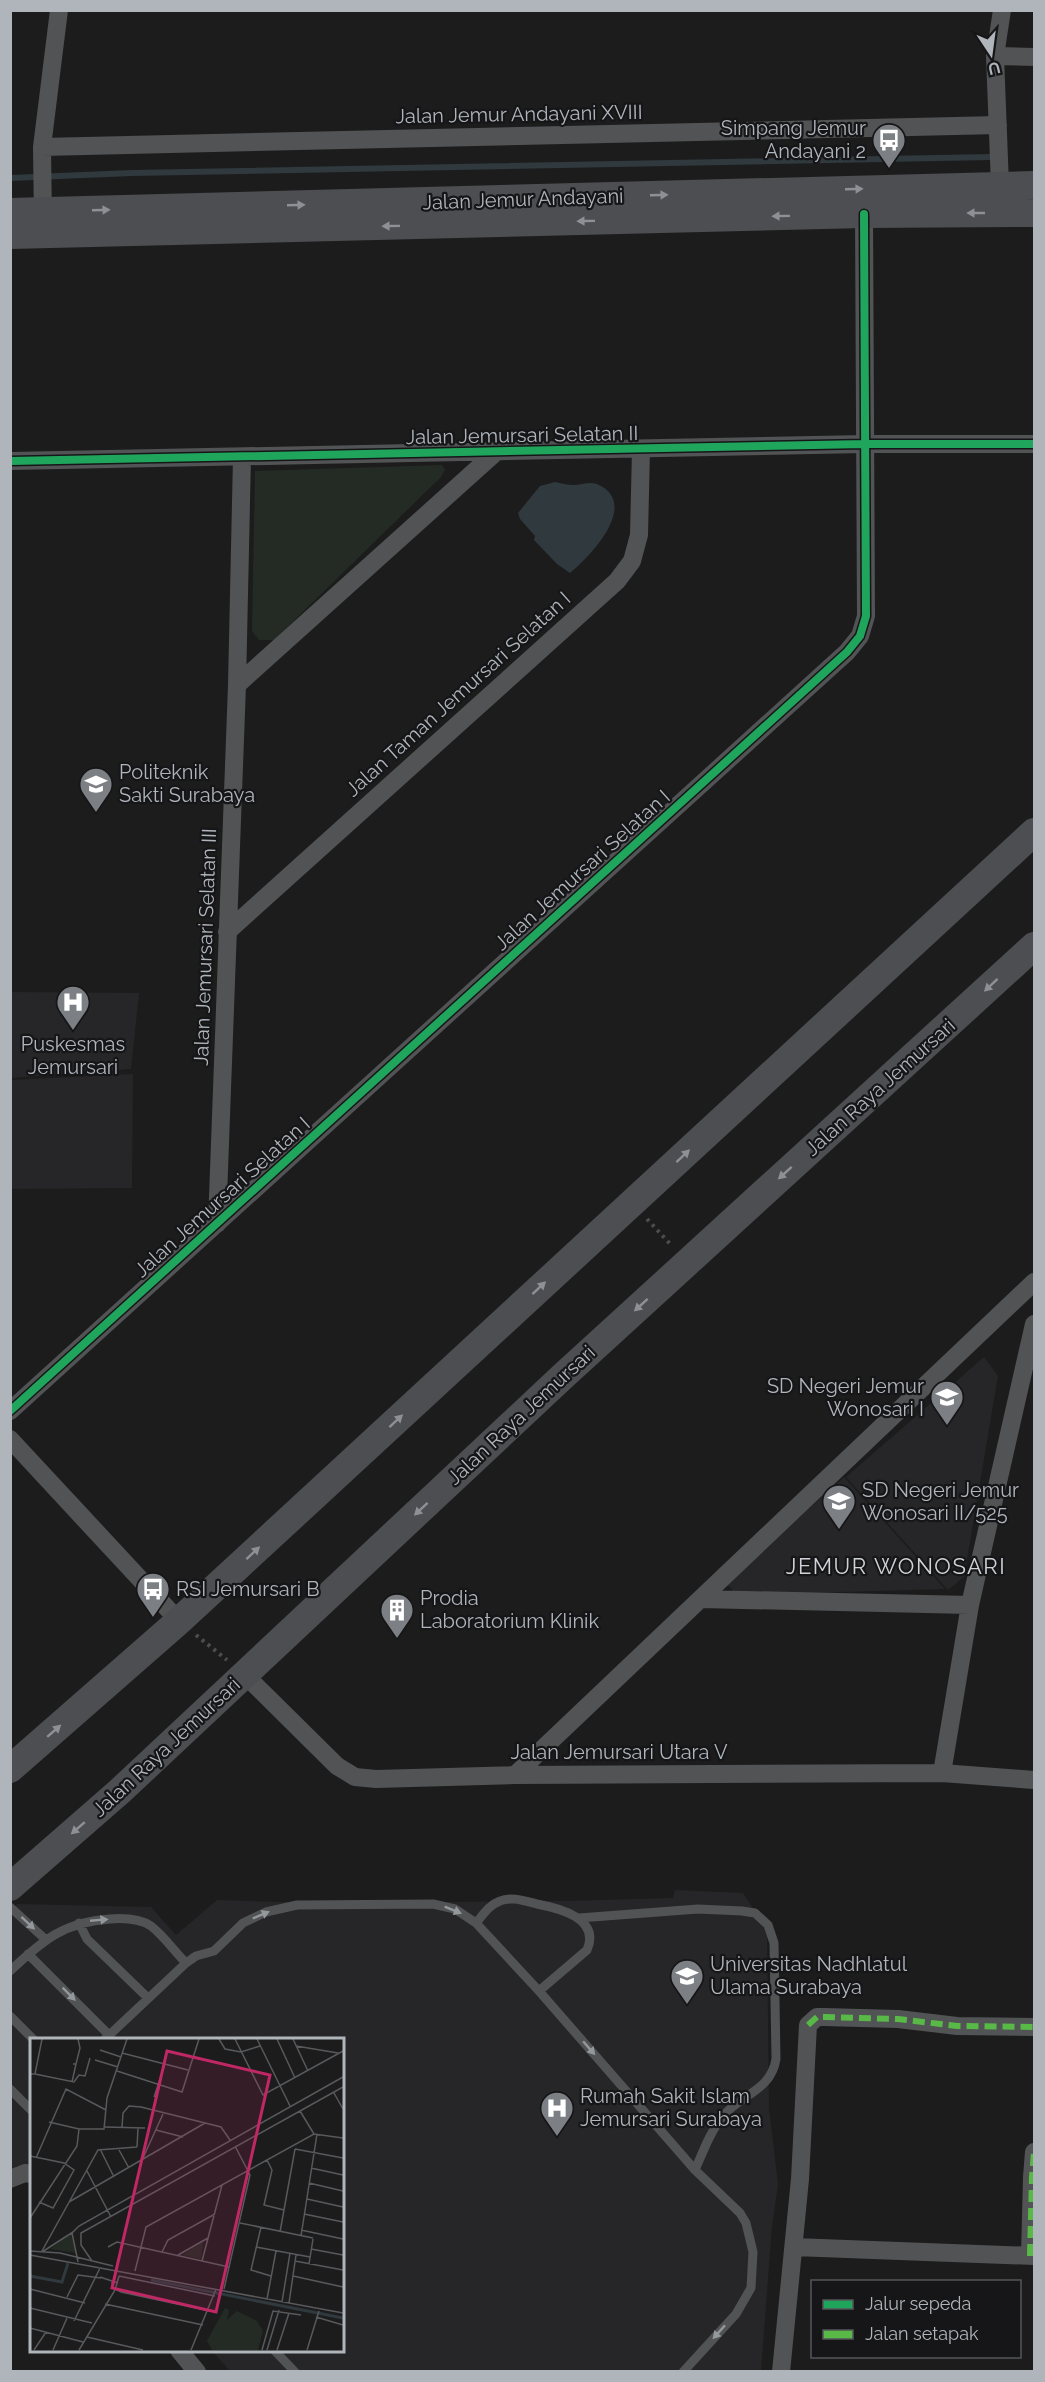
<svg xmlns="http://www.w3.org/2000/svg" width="1045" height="2382" viewBox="0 0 1045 2382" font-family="Raleway,sans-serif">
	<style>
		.built { fill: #262628 }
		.green { fill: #242b24 }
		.water { fill: #2f393e }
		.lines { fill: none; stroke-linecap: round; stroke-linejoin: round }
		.stream { stroke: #2f393e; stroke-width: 6 }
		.path { stroke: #4c4d50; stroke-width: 4; stroke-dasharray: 3 4.5; stroke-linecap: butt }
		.lane { stroke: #515355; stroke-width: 9 }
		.street { stroke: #515355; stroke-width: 18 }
		.primary { stroke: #4d4e51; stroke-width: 28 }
		.quiet { stroke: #58b947; stroke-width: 6; stroke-dasharray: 12 6; stroke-linecap: butt }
		.cycleway-casing { stroke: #161618; stroke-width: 11 }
		.cycleway { stroke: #20a55d; stroke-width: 8 }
		.oneway { fill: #8d9196 }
		.oneway2 { fill: #93989c }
		.labels { text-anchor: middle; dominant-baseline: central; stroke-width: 4.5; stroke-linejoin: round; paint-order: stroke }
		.street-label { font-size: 20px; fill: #afb5bb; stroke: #161618 }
		.poi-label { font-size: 20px; fill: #afb5bb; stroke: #161618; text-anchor: start }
		.quarter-label { font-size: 22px; letter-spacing: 1.5px; fill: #cfd3d8; stroke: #161618 }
		.inset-river { fill: none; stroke: #2f393e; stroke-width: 3 }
		.inset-road { fill: none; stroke: #57595c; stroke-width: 1.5 }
		.view { fill: #c02865; fill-opacity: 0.15; stroke: #c02865; stroke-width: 3 }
		.inset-edge { fill: none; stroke: #afb5bb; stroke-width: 3 }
	</style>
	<rect width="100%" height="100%" fill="#1c1c1c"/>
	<!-- built -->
	<path class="built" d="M10,992l129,1 -8,76 -120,9z
		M133,1074l-1,114 -121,1v-109z
		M984,1357l14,19 -34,201 -16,13 -102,-113z
		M844,1477l101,112 -208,6 -11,-12z
		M675,1890l68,3 24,38 2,177 9,76 -6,42 -11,145h-531l-18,-20 130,-1v-310h-310l-1,125 -14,1 -6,5 -1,-260 7,-7 134,3 25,28 41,-35 96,3 252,-2 108,-3z"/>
	<!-- green -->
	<path class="green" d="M442,465l3,5 -4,7 -167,163h-15l-7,-9 3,-160z"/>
	<!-- water -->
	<path class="water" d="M555,482c6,1 13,3 19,3 7,0 15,-4 23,-1 44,19 -6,72 -27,89l-13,-9 -23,-24 1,-4 -15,-17 -2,-6 22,-27z"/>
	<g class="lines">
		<!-- stream -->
		<path class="stream" d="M10,178l122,-5 860,-16"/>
		<!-- path -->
		<path class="path" d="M647,1219l25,27
			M196,1635l31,25"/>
		<!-- lane -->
		<path class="lane" d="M10,1907l35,32
			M579,1918l119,-9 44,2 13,2 13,12 6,18 2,116c-5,32 -35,35 -53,57 -13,16 -20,36 -28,54
			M79,1923l8,16 61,59
			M476,1923c7,-8 13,-18 24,-22 11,-5 25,0 37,3 21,4 64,14 50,46l-48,41
			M28,1954l81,81
			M10,1971c33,-31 54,-49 100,-52 13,-1 30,0 41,7 13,10 24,26 35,37l10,-7 18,-5 29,-28 23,-11 31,-7 136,-1 22,5 21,14 63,68 156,179 45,43 6,10 7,29 -2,36 -15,26 -53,58
			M10,2016l24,24
			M104,2040l82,-77
			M10,2089l22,22
			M274,2350l21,22"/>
		<!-- street -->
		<path class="street" d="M995,56l39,1
			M42,147l956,-22
			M1000,185l-5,-129 7,-46
			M43,221l-1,-74 17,-137
			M10,461l855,-17h169
			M237,685l259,-233
			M227,932l390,-351 15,-20 7,-26 2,-85
			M217,1224l20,-539 5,-228
			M10,1411l837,-759 13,-16 6,-20 -2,-402
			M10,1439l169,182
			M701,1599l269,6
			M244,1674l93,92 18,11 21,2 139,-4 427,-2 92,7
			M942,1773l28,-168 64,-281
			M515,1775l519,-493
			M10,2179l15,-6 7,1
			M794,2247l240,9
			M1030,2256l2,-79 2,-25
			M179,2350l18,22
			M781,2372l19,-193 8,-154 9,-8h7l74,2 59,7 77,1"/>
		<!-- primary -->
		<path class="primary" d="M10,212l1024,-27
			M10,235l854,-21 170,-1
			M10,1769l169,-148 855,-789
			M10,1887l110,-96 442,-414 472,-431"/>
		<!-- quiet -->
		<path class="quiet" d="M808,2025l9,-8h7l74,2 59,7 77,1
			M1030,2256l2,-79 2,-25"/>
		<defs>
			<path id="cycleway" d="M10,461l855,-17h169
				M10,1411l837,-759 13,-16 6,-20 -2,-402"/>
		</defs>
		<!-- cycleway casing -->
		<use href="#cycleway" class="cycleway-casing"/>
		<!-- cycleway -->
		<use href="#cycleway" class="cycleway"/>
	</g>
	<!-- one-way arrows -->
	<defs><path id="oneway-solid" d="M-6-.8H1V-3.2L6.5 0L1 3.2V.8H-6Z" transform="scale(1.5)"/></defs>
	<g class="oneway">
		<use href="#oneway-solid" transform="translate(854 189) rotate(-2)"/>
		<use href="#oneway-solid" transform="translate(659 195) rotate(-2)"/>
		<use href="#oneway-solid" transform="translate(296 205) rotate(-2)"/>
		<use href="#oneway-solid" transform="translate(101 210) rotate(-2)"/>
		<use href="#oneway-solid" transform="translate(976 213) rotate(180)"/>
		<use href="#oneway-solid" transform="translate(781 216) rotate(179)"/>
		<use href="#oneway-solid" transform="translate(586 221) rotate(179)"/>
		<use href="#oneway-solid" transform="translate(391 226) rotate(179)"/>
		<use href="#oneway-solid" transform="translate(991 985) rotate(137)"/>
		<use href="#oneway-solid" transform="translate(683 1156) rotate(-43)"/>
		<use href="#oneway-solid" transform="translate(785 1173) rotate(138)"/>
		<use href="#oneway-solid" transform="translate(539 1288) rotate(-43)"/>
		<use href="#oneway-solid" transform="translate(641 1305) rotate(138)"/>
		<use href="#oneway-solid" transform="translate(396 1421) rotate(-43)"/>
		<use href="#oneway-solid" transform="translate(421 1509) rotate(137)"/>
		<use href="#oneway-solid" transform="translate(253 1553) rotate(-43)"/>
		<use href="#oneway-solid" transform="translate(54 1731) rotate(-41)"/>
		<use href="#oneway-solid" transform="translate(78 1828) rotate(139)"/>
	</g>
	<g class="oneway2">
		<use href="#oneway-solid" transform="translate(453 1910) rotate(22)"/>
		<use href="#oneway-solid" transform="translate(261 1915) rotate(-23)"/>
		<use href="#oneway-solid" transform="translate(99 1920) rotate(-5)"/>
		<use href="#oneway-solid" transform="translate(28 1923) rotate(43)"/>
		<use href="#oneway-solid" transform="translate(69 1994) rotate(45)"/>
		<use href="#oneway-solid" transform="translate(589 2048) rotate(49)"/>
		<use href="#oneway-solid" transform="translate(719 2332) rotate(132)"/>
	</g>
	<!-- icons -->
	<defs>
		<symbol id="bus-pin" viewBox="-11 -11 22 30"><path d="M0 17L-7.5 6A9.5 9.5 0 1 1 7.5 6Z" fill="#7c7f83" stroke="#161618"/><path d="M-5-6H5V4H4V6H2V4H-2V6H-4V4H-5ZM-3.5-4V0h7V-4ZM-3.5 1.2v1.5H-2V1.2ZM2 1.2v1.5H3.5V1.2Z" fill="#fff"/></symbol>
		<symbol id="university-pin" viewBox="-11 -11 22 30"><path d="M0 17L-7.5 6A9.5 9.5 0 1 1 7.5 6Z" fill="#7c7f83" stroke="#161618"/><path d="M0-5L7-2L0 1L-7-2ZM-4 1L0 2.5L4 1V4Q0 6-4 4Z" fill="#fff"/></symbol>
		<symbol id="hospital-pin" viewBox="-11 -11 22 30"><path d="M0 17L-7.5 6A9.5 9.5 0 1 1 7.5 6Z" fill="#7c7f83" stroke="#161618"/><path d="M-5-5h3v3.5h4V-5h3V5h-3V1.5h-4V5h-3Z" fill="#fff"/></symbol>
		<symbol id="school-pin" viewBox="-11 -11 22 30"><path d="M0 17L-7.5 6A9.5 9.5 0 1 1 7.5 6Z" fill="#7c7f83" stroke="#161618"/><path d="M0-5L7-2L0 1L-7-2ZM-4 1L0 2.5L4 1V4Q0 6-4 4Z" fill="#fff"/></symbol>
		<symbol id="building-pin" viewBox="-11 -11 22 30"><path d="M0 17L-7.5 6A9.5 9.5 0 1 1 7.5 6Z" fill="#7c7f83" stroke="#161618"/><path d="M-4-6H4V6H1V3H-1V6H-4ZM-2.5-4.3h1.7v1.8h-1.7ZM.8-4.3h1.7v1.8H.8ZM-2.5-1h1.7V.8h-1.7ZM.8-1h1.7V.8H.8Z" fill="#fff"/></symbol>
	</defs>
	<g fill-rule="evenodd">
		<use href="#bus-pin" x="870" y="121" width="38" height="52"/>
		<use href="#university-pin" x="77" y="765" width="38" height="52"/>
		<use href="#hospital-pin" x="54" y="983" width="38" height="52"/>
		<use href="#school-pin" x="928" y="1378" width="38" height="52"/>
		<use href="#school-pin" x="820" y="1482" width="38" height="52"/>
		<use href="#bus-pin" x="134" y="1570" width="38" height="52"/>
		<use href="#building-pin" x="378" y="1591" width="38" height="52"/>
		<use href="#university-pin" x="668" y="1957" width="38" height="52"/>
		<use href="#hospital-pin" x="538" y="2089" width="38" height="52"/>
	</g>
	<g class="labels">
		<!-- street labels -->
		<g class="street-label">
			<text transform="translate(519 114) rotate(-1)">Jalan Jemur Andayani XVIII</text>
			<text transform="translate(523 199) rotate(-2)">Jalan Jemur Andayani</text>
			<text transform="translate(522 435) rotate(-1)">Jalan Jemursari Selatan II</text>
			<text transform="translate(458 694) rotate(-42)">Jalan Taman Jemursari Selatan I</text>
			<text transform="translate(582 870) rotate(-42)">Jalan Jemursari Selatan I</text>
			<text transform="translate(205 947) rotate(-88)">Jalan Jemursari Selatan III</text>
			<text transform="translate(880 1087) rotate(-42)">Jalan Raya Jemursari</text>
			<text transform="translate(222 1197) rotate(-42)">Jalan Jemursari Selatan I</text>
			<text transform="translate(521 1415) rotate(-43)">Jalan Raya Jemursari</text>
			<text transform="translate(166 1747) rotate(-43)">Jalan Raya Jemursari</text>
			<text x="619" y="1752">Jalan Jemursari Utara V</text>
		</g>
		<!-- poi labels -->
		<g class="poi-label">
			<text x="866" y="128" text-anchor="end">Simpang Jemur<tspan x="866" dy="23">Andayani 2</tspan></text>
			<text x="119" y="772">Politeknik<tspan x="119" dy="23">Sakti Surabaya</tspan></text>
			<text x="73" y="1044" text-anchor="middle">Puskesmas<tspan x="73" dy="23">Jemursari</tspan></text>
			<text x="924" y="1386" text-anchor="end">SD Negeri Jemur<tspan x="924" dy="23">Wonosari I</tspan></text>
			<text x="862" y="1490">SD Negeri Jemur<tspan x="862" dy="23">Wonosari II/525</tspan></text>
			<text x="176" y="1589">RSI Jemursari B</text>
			<text x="420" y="1598">Prodia<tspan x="420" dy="23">Laboratorium Klinik</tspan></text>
			<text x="710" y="1964">Universitas Nadhlatul<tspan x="710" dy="23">Ulama Surabaya</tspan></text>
			<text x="580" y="2096">Rumah Sakit Islam<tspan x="580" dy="23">Jemursari Surabaya</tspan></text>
		</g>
		<!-- quarter labels -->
		<g class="quarter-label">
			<text x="896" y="1566">JEMUR WONOSARI</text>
		</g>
	</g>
	<!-- overview -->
	<g transform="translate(30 2038)">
		<rect width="314" height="314" fill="#1c1c1c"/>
		<path d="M41,196l5,19 -26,-4zM173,204l-2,17 -19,-4zM195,270l4,2 -2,10 10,-9 20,10 6,10 -5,19h-46l-5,-9z" fill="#242b24"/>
		<path class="inset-river" d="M0,238l32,6 6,-19M121,242l192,38"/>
		<path class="inset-road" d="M189,1l6,10 16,3 19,-6M205,1l28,56 80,-44M227,1l33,67M247,1l18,39M263,1l15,32M266,8l42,7M70,12l21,7M92,15l66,17M65,22l23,7M43,26h3l4,-16 -2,-9M87,33l65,21 17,-53M0,36h5l7,-35M5,36l39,8 5,-7 6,1 5,-18M42,44l4,-18M304,55l9,16M124,59l11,-33M270,73l14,23M19,84l30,7h25l3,-31 20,-59M75,89l40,1M92,89l1,-14 6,-7 12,1 80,20 9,13M126,92l27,7M107,109l1,-19M70,111l14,28M265,111l48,9M89,112l10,18M0,118l34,7 10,7 -21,38 -14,-6M6,120l30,-69 40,21M113,120l20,-44M237,122l5,10 -8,35 20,5M281,130l32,7M57,133l24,46M279,145l34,8M277,161l36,8M39,164l136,-79M274,176l39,8M0,180l47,-72 2,-17M210,185l73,15M231,189l-10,43 20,6M271,192l42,9M250,194l15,-83M271,198l16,-102M78,209l9,-5 112,25M226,209l54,10M281,211l32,6M0,213l30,2 53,13M12,213l56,-101 39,-3M12,214l31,-20M132,214l6,-12 47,-26M0,217l313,58M148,217l30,-17M62,223l-11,-16v-12l262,-146M172,223l20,-76M265,223l48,9M48,224l-6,-29 7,-7 264,-149M279,226l4,-25M105,233l11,-44 168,-93 29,4M89,238l96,20M263,238l50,11M70,239l18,6M82,244l1,6 8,4 89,19M0,251l55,14M194,251l26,-114 -15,-29M37,259l11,-22 23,3M237,261l9,-48M252,264l8,-49M259,265l7,-48M75,266l98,21M0,270l62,15M286,279l27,8M44,283l26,-53M0,290l53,14M57,299l56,13M4,312l12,-18M23,312l14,-32M49,312l36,-60 4,-14M161,312l25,-61M232,312l11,-39 28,4M237,312l12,-40M247,312l12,-37M277,312l12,-39"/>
		<path class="view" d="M137,13l103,24 -54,237 -104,-24z"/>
		<rect width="314" height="314" class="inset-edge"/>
	</g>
	<!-- border -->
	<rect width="1045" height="2382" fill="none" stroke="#afb5bb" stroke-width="24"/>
	<!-- legend -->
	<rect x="811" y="2280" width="210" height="78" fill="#161618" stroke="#535659" stroke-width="1.5"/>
	<rect x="823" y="2300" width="30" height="9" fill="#20a55d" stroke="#535659" stroke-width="1.5"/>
	<text x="865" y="2310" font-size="18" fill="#afb5bb">Jalur sepeda</text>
	<rect x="823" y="2330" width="30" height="9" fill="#58b947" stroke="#535659" stroke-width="1.5"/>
	<text x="865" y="2340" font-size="18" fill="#afb5bb">Jalan setapak</text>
	<!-- north arrow -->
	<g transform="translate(991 54) rotate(167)" stroke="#161618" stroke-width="4.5" paint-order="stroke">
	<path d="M0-4.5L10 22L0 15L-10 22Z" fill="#afb5bb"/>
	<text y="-9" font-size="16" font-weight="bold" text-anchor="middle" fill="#afb5bb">U</text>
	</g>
</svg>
